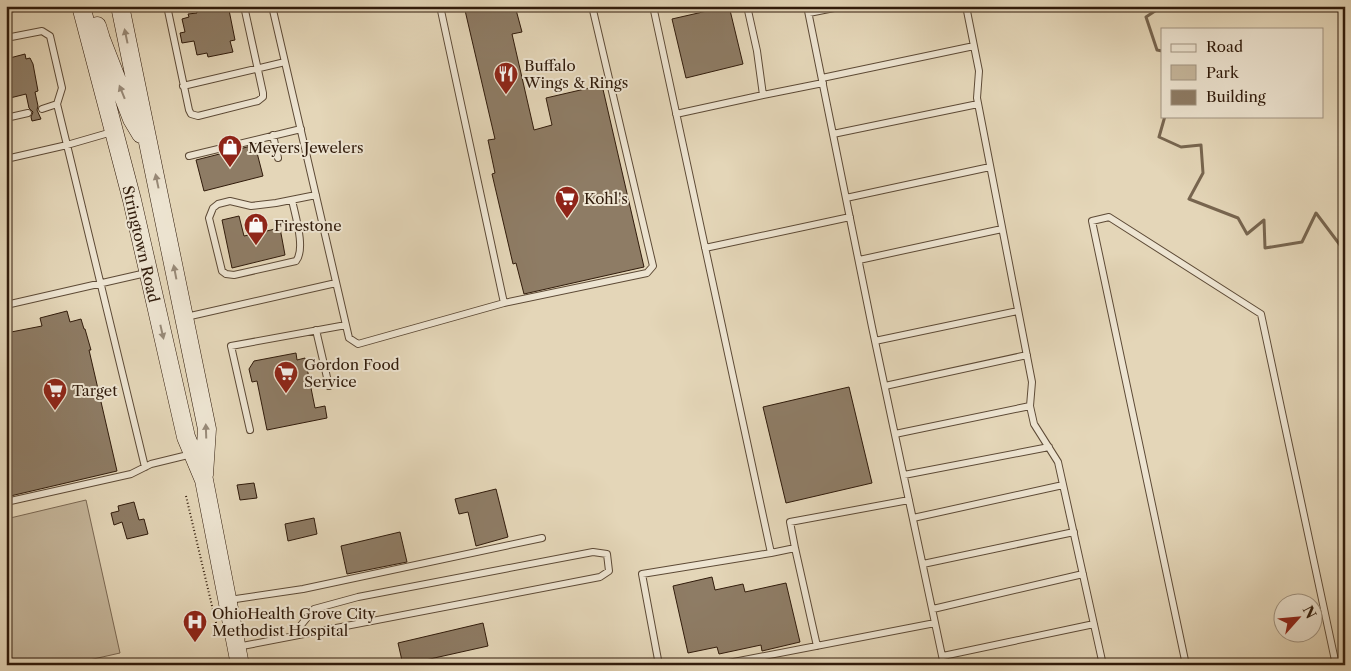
<svg xmlns="http://www.w3.org/2000/svg" width="1351" height="671" viewBox="0 0 1351 671" font-family="'Libre Caslon Text',serif">
	<style>
		.green { fill: #c5b69b; stroke: #7a6853 }
		.lines { fill: none; stroke-linecap: round; stroke-linejoin: round }
		.stream { stroke: #77654f; stroke-width: 3 }
		.building { fill: #8e7c65; stroke: #301b0b }
		.lane-casing { stroke: #5d4a36; stroke-width: 8 }
		.secondary-casing { stroke: #301b0b; stroke-width: 19 }
		.path { stroke: #301b0b; stroke-width: 2; stroke-dasharray: 1 2.5; stroke-linecap: butt }
		.lane { stroke: #ede4d1; stroke-width: 6 }
		.secondary { stroke: #ede4d1; stroke-width: 18 }
		.oneway { fill: #988a78 }
		.labels { text-anchor: middle; dominant-baseline: central; stroke-width: 4; stroke-linejoin: round; paint-order: stroke }
		.poi-label { font-size: 15px; fill: #301b0b; stroke: #ede4d1; text-anchor: start }
		.street-label { font-size: 15px; fill: #301b0b; stroke: #ede4d1 }
	</style>
	<rect width="100%" height="100%" fill="#e4d6b8"/>
	<filter id="stains"><feTurbulence type="fractalNoise" baseFrequency=".004" numOctaves="4"/><feColorMatrix values="0 0 0 0 .2 0 0 0 0 .09 0 0 0 0 .02 0 0 0 .5 -.17"/></filter>
	<radialGradient id="worn" r=".72"><stop offset=".6" stop-color="#630" stop-opacity="0"/><stop offset="1" stop-color="#630" stop-opacity=".3"/></radialGradient>
	<!-- green -->
	<path class="green" d="M86,500l34,153 -53,12h-61v-146z"/>
	<g class="lines">
		<!-- stream -->
		<path class="stream" d="M1153,6l2,5 -9,6 11,33 5,1
			M1165,116l-6,21 22,10 20,-2 2,28 -14,26 49,19 9,16 17,-14 1,28 37,-6 14,-29 27,36h2"/>
	</g>
	<!-- building -->
	<path class="building" d="M203,6h7l1,4 12,-3 1,4 5,-1 6,30 -5,1 3,11 -25,5 -1,-4 -10,2 -3,-14 -12,2 -2,-10 5,-1 -3,-13 7,-2 -1,-3 9,-1 -1,-5z
		M464,6h51l7,26 -10,2 22,96 18,-5 -6,-27 56,-13 42,182 -120,27 -8,-31 -3,1 -21,-90 3,-1 -7,-33 7,-1z
		M729,6l14,58 -57,14 -14,-59z
		M25,54l1,5 4,-1 3,6 5,27 -3,1 3,14 -1,4 4,9 -9,2 -1,-4 2,-5 -4,-4 -3,-14 -20,5v-40z
		M255,145l8,31 -59,15 -8,-31z
		M239,216l5,20 36,-8 5,27 -53,13 -10,-48z
		M67,311l3,11 11,-3 3,10h1l6,21h-2l28,121 -111,26v-164l36,-7 -2,-8z
		M296,353l1,7 8,-2 10,50 10,-2 2,12 -60,12 -10,-49 -5,1 -3,-13 5,-8z
		M849,387l23,96 -86,20 -23,-96z
		M254,483l3,15 -17,2 -3,-15z
		M496,489l12,48 -32,9 -8,-34 -9,2 -4,-15z
		M134,502l5,18 5,-1 4,15 -21,5 -5,-17 -8,3 -3,-12 8,-2 -1,-5z
		M314,518l3,16 -29,7 -3,-17z
		M400,532l7,30 -60,12 -6,-28z
		M712,577l3,13 28,-6 2,8 41,-9 14,59 -38,9 -1,-6 -42,9 -2,-7 -29,6 -15,-67z
		M483,623l5,23 -85,19 -5,-22z"/>
	<g class="lines">
		<defs>
			<path id="lane" d="M167,6l22,104 2,4 7,2 60,-15 5,-4v-4l-19,-87
				M272,6l77,332 9,6 146,-41 -64,-297
				M653,6l118,547 24,-5 22,98
				M807,6l65,321 72,338
				M966,6l13,65 -2,27 55,284 -2,24 4,18 24,38 45,203
				M809,13l35,-7
				M6,38l36,-7 8,5 12,52 -5,16 10,41 -61,14
				M822,78l152,-32
				M183,86l102,-24
				M763,95l60,-12
				M42,109l15,-5
				M676,114l87,-19 -6,-44 -10,-45
				M6,118l22,-5
				M112,132l-45,13 78,322
				M833,134l145,-30
				M273,135l5,23
				M189,156l112,-27
				M846,198l144,-31
				M292,200c3,15 14,49 4,61l-62,14 -8,-1 -4,-3 -13,-53 4,-10 5,-4 12,-3 21,5 25,-3 40,-8
				M705,248l145,-31
				M859,260l143,-31
				M504,303l143,-30 6,-7 -61,-260
				M6,305l140,-32
				M186,317l150,-34
				M316,330l13,56
				M875,341l143,-30
				M885,386l142,-31
				M250,430l-19,-84 115,-21
				M895,434l135,-28
				M904,475l145,-28
				M6,502l125,-28 20,-10 41,-10
				M913,518l150,-33
				M795,548l-5,-26 119,-22
				M923,564l151,-32
				M229,600l74,-11 239,-51
				M933,609l150,-35
				M237,647l363,-70 9,-6 -2,-17 -14,-2 -235,45 -44,12 -21,26
				M943,656l151,-32
				M659,665l-17,-91 129,-21
				M718,665l217,-42
				M1186,665l-94,-444 17,-4 152,97 75,351"/>
			<path id="secondary" d="M81,6l51,194 54,237 18,43 36,185
				M120,6l87,423 -3,46
				M97,26l4,13 31,80 9,15"/>
		</defs>
		<!-- lane casing -->
		<use href="#lane" class="lane-casing"/>
		<!-- secondary casing -->
		<use href="#secondary" class="secondary-casing"/>
		<!-- path -->
		<path class="path" d="M6,14l22,-8
			M186,496l31,131"/>
		<!-- lane -->
		<use href="#lane" class="lane"/>
		<!-- secondary -->
		<use href="#secondary" class="secondary"/>
	</g>
	<!-- one-way arrows -->
	<defs><path id="oneway-solid" d="M-6-.8H1V-3.2L6.5 0L1 3.2V.8H-6Z" transform="scale(1.25)"/></defs>
	<g class="oneway">
		<use href="#oneway-solid" transform="translate(126 36) rotate(-102)"/>
		<use href="#oneway-solid" transform="translate(122 92) rotate(-112)"/>
		<use href="#oneway-solid" transform="translate(157 181) rotate(-102)"/>
		<use href="#oneway-solid" transform="translate(175 272) rotate(-101)"/>
		<use href="#oneway-solid" transform="translate(162 332) rotate(77)"/>
		<use href="#oneway-solid" transform="translate(206 431) rotate(-92)"/>
	</g>
	<!-- icons -->
	<defs>
		<symbol id="restaurant-pin" viewBox="-11 -11 22 30"><path d="M0 17L-7.5 6A9.5 9.5 0 1 1 7.5 6Z" fill="#8f2418" stroke="#ede4d1"/><path d="M-5-6h1v4h1v-4h1v4h1v-4h1v5L-1.5 .5V6h-2V.5L-5-1ZM5-6V6H3V1.5H1.5Q1.5-4 5-6Z" fill="#fff"/></symbol>
		<symbol id="shop-pin" viewBox="-11 -11 22 30"><path d="M0 17L-7.5 6A9.5 9.5 0 1 1 7.5 6Z" fill="#8f2418" stroke="#ede4d1"/><path d="M-5-2.5h2.3a2.7 3.5 0 0 1 5.4 0H5L5.5 6h-11ZM-1.5-2.5h3a1.5 2.3 0 0 0-3 0Z" fill="#fff"/></symbol>
		<symbol id="supermarket-pin" viewBox="-11 -11 22 30"><path d="M0 17L-7.5 6A9.5 9.5 0 1 1 7.5 6Z" fill="#8f2418" stroke="#ede4d1"/><path d="M-6-5.5h2.5l.6 2H6L4.5 2H-2.5L-4.4-4H-6ZM-1.5 3.2a1.3 1.3 0 1 0 .1 0ZM3 3.2a1.3 1.3 0 1 0 .1 0Z" fill="#fff"/></symbol>
		<symbol id="hospital-pin" viewBox="-11 -11 22 30"><path d="M0 17L-7.5 6A9.5 9.5 0 1 1 7.5 6Z" fill="#8f2418" stroke="#ede4d1"/><path d="M-5-5h3v3.5h4V-5h3V5h-3V1.5h-4V5h-3Z" fill="#fff"/></symbol>
	</defs>
	<g fill-rule="evenodd">
		<use href="#restaurant-pin" x="492" y="60" width="28" height="38"/>
		<use href="#shop-pin" x="216" y="133" width="28" height="38"/>
		<use href="#supermarket-pin" x="553" y="184" width="28" height="38"/>
		<use href="#shop-pin" x="242" y="211" width="28" height="38"/>
		<use href="#supermarket-pin" x="272" y="359" width="28" height="38"/>
		<use href="#supermarket-pin" x="41" y="376" width="28" height="38"/>
		<use href="#hospital-pin" x="181" y="608" width="28" height="38"/>
	</g>
	<g class="labels">
		<!-- poi labels -->
		<g class="poi-label">
			<text x="524" y="65">Buffalo<tspan x="524" dy="17">Wings &amp; Rings</tspan></text>
			<text x="248" y="147">Meyers Jewelers</text>
			<text x="584" y="198">Kohl's</text>
			<text x="274" y="225">Firestone</text>
			<text x="304" y="364">Gordon Food<tspan x="304" dy="17">Service</tspan></text>
			<text x="72" y="390">Target</text>
			<text x="212" y="613">OhioHealth Grove City<tspan x="212" dy="17">Methodist Hospital</tspan></text>
		</g>
		<!-- street labels -->
		<g class="street-label">
			<text transform="translate(141 244) rotate(77)">Stringtown Road</text>
		</g>
	</g>
	<!-- margin -->
	<rect width="1351" height="671" fill="none" stroke="#e4d6b8" stroke-width="25"/>
	<rect x="8" y="8" width="1336" height="656" fill="none" stroke="#301b0b" stroke-width="2.5"/>
	<rect x="12" y="12" width="1326" height="646" fill="none" stroke="#301b0b"/>
	<!-- legend -->
	<rect x="1161" y="28" width="162" height="90" fill="#ede4d1" stroke="#a19482"/>
	<rect x="1171" y="44" width="25" height="8" fill="#ede4d1" stroke="#a19482"/>
	<text x="1206" y="52" font-size="15" fill="#301b0b">Road</text>
	<rect x="1171" y="65" width="25" height="15" fill="#c5b69b" stroke="#a19482"/>
	<text x="1206" y="78" font-size="15" fill="#301b0b">Park</text>
	<rect x="1171" y="90" width="25" height="15" fill="#8e7c65" stroke="#a19482"/>
	<text x="1206" y="102" font-size="15" fill="#301b0b">Building</text>
	<!-- north arrow -->
	<g transform="translate(1298 618) rotate(63)"><circle r="24" fill="#ede4d1" stroke="#a19482"/>
	<path d="M0-4L9 19L0 12L-9 19Z" fill="#8f2418"/>
	<text y="-8" font-size="14" font-weight="bold" text-anchor="middle" fill="#301b0b">N</text>
	</g>
	<rect width="100%" height="100%" filter="url(#stains)"/>
	<rect width="100%" height="100%" fill="url(#worn)"/>
</svg>
